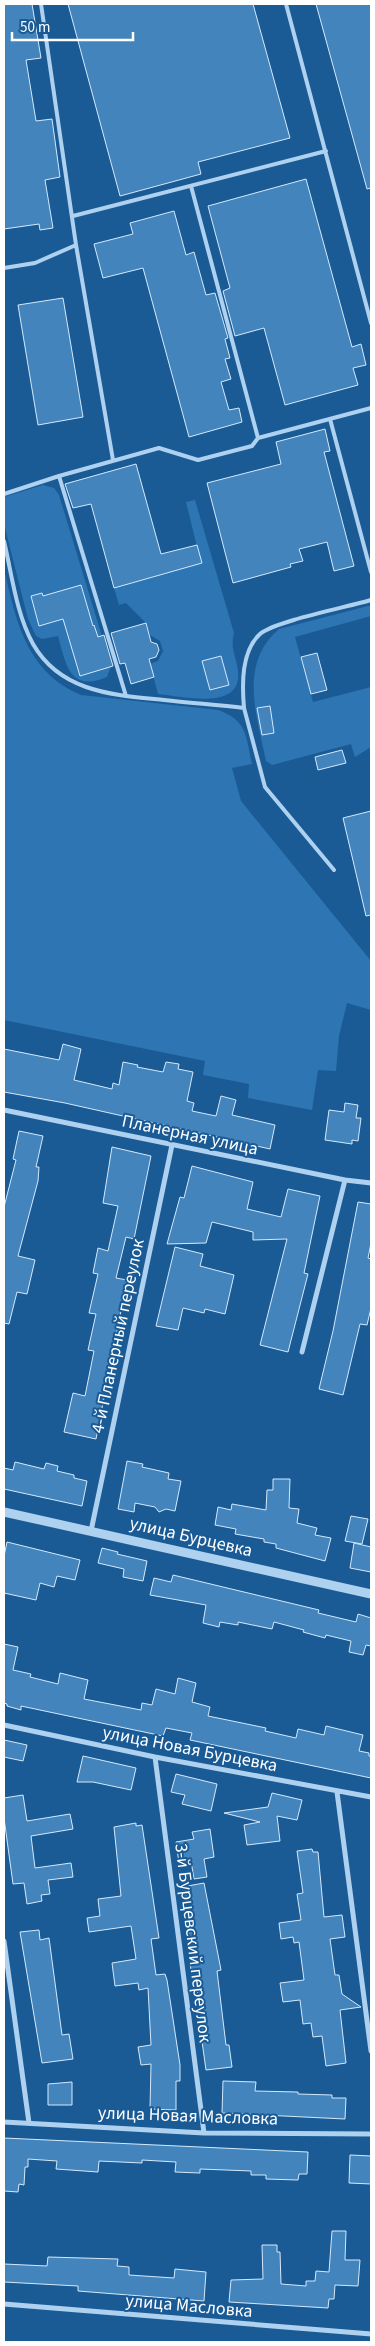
<svg xmlns="http://www.w3.org/2000/svg" width="375" height="2346" viewBox="0 0 375 2346" font-family="'Source Sans 3',sans-serif">
	<style>
		.green { fill: #2e75b4 }
		.building { fill: #4384bd; stroke: #d4e9fb }
		.lines { fill: none; stroke-linecap: round; stroke-linejoin: round }
		.service { stroke: #aed1f0; stroke-width: 4 }
		.minor { stroke: #aed1f0; stroke-width: 5 }
		.tertiary { stroke: #aed1f0; stroke-width: 9 }
		.labels { text-anchor: middle; dominant-baseline: central; stroke-width: 4; stroke-linejoin: round; paint-order: stroke }
		.street-label { font-size: 18px; fill: #fff; stroke: #1a5b96 }
	</style>
	<rect width="100%" height="100%" fill="#1a5b96"/>
	<!-- green -->
	<path class="green" d="M43,485l11,3 5,7 52,171 -4,11c-38,16 -41,-13 -49,-41l-16,3 -6,-3 -8,-17 -24,-95v-27z
		M195,500l39,133c-4,16 2,22 4,38 5,41 -57,25 -80,23l-8,-30 8,-3 5,-10 -3,-10 -10,-6 -4,-12 -20,-20 -7,2 -5,-17 87,-25 -15,-61z
		M4,569c12,51 22,103 77,126l137,15c30,10 28,28 34,54l-20,4 9,33 130,160v49l-24,-7 -8,33 -3,35 -18,-1 -6,40 -64,-12 1,-14 -46,-9 2,-14 -201,-41z
		M368,606h3v10l-76,21 18,65 58,-15v60l-16,10 -4,-13 -79,21 -6,-4c-9,-45 -28,-97 13,-132z"/>
	<!-- building -->
	<path class="building" d="M4,4h28l9,54 -15,2 10,61 16,-2 8,58 -15,3 8,48 -13,2 -1,-6 -35,5z
		M68,4h185l37,134 -92,24 3,12 -81,22z
		M316,4h55v184l-4,1z
		M306,179l46,168 9,-3 5,21 -13,3 5,17 -73,20 -21,-77 -29,8 -12,-45 7,-3 -22,-82z
		M174,211l12,44 8,-3 12,43 9,-2 13,45 -3,1 5,19 -5,1 6,20 -10,3 8,28 10,-2 3,14 -53,15 -46,-169 -40,10 -9,-34 39,-10 -3,-11z
		M63,298l20,119 -45,8 -20,-120z
		M325,429l5,22 -6,1 30,114 -20,5 -7,-29 -28,7 4,12 -13,3 1,3 -58,16 -26,-100 74,-19 -5,-22z
		M136,464l25,90 36,-9 5,18 -88,25 -23,-84 -18,4 -8,-24z
		M81,585l12,41 1,-1 4,12 6,-2 9,31 -33,10 -17,-57 -24,7 -8,-30 11,-3 1,3z
		M146,623l5,19 6,2 2,6 -3,7 -7,2 5,18 -23,7 -6,-21 -5,1 -9,-31z
		M317,653l10,37 -16,4 -10,-37z
		M221,656l8,29 -19,5 -8,-29z
		M270,706l4,27 -12,2 -5,-27z
		M342,750l4,13 -28,7 -3,-13z
		M371,811v104l-5,1 -23,-98z
		M63,1044l18,5 -7,31 38,9 1,-6 6,2 4,-23 15,3 -1,2 26,5 3,-10 13,2 -1,5 15,3 -6,29 7,2 -2,8 24,5 5,-20 15,4 -4,15 43,10 -5,24 -205,-46 -61,-11v-43l55,11z
		M345,1103l13,2 -2,13h5l-3,23 -6,-1v4l-27,-4 4,-30 15,2z
		M19,1131l24,5 -7,31h3l-1,14 -20,75 17,4 -8,34 -10,-2 -8,32 -5,-1v-116l12,-47 -3,-1z
		M112,1147l39,9 -17,83 -8,-2 -10,41 11,2 -31,159 -32,-7 9,-39 12,3 9,-45 -6,-1 8,-36 -7,-1 9,-39 -5,-1 5,-25 10,3 10,-45 -15,-3z
		M192,1166l61,16 -6,27 34,8 7,-28 32,7 -16,77 4,1 -20,78 -28,-7 27,-106 -34,1v-8l-41,-10 -6,21 -39,1 13,-47 4,1z
		M358,1202l13,2v39l-3,15 3,1v49l-4,17 -7,-1 -17,71 -24,-6 14,-58z
		M175,1247l28,7 -3,12 34,9 -9,39 -20,-5 -1,4 -21,-5 -5,22 -22,-4z
		M127,1461l16,3 -1,3 27,6 -1,6 13,2 -6,30 -9,-2 -7,3 -4,-5 -20,-4 -1,9 -16,-3z
		M15,1462l29,7 2,-6 12,3 -1,5 17,4v3l13,3 -5,25 -78,-17v-21l9,2z
		M273,1479h17l-1,29 10,1 -2,14 20,5 -2,7 16,3 -6,23 -49,-13v-4l-12,-2v-3l-29,-5 1,-5 -21,-4 3,-18 13,3 1,-6 34,6 1,-20h6z
		M351,1516l17,3 -6,25 -17,-3z
		M7,1542l73,18 -5,20 -18,-4 -3,11 -14,-4 -4,17 -32,-7v-37z
		M354,1543l17,4v25l-21,-4z
		M102,1548l16,4 -1,2 30,7 -4,20 -20,-4 1,-8 -26,-6z
		M173,1575l146,35 -1,3 38,9 2,-8 13,4v28l-5,-1 -3,10 -14,-3 2,-11 -25,-6 -1,3 -22,-6 1,-2 -30,-8 -2,7 -34,-7v3l-18,-3 -1,5 -16,-4 3,-18 -56,-10 4,-17 17,4z
		M4,1644l14,3 -5,23 18,4 -1,3 28,7 2,-11 28,7 -4,19 57,11 1,-7 10,2 4,-16 19,5 3,-16 18,5 -4,19 18,5 -2,9 58,12 -1,3 31,7 2,-9 26,6 2,-9 37,9 -4,16 10,2v3l2,1v21l-181,-38 2,-7 -26,-5 -3,8 -142,-30v4l-14,-4v-2l-3,-1z
		M4,1740l23,5 -4,16 -19,-4z
		M83,1756l53,12 -5,22 -38,-8h-16z
		M176,1774l41,10 -6,27 -29,-7 3,-9 -14,-3z
		M272,1793l30,7 -5,20 -20,-4 3,25 -33,4 -3,-20 16,-3 -36,-9 44,-6z
		M23,1795l4,26 43,-7 3,15 -42,7 4,32 36,-5 2,14 -25,3 2,14 -9,1 1,6 -15,3 -3,-21 -11,1 -9,-66v-20z
		M136,1823v3l6,-1 17,113 -8,1 5,36 9,-1 2,6 13,85v16h-4v29l-26,-1 1,-45 -10,1 -3,-18 13,-2 -3,-57 -9,2 -1,-7 -23,3 -3,-23 24,-4 -5,-33 -42,6 -2,-14 13,-2 -2,-17 23,-3 -7,-69z
		M210,1829l4,28 -10,2 3,18 -13,2 -3,-18 -12,2 -3,-21 18,-3 -2,-7z
		M312,1849l1,3h5l6,65 18,-2 3,22 -15,2 5,36h4l3,19 19,13 -21,3 6,53 -20,3 -4,-30 -9,1 -2,-14 -8,1 -3,-24 -17,2 -3,-19 24,-3 -5,-38 -5,1 -1,-6 -12,2 -2,-16 22,-3 -4,-26 6,-1 -6,-42z
		M204,1883l17,87 -4,1 9,74h3l3,22 -26,3 -6,-43h3l-5,-34 -2,-2 -2,-14h-2l-2,-14 4,-1 -12,-75z
		M39,1930l1,10 9,-2 13,97 7,-1 4,25 -31,4 -22,-131z
		M223,2081l33,1 -1,9 43,1v2l34,1v3h14l-1,21 -123,-6z
		M72,2082v23h-24v-21z
		M4,2138l304,14 -1,22h-8l-1,6 -32,-1v-4h-15v-4l-51,-2v4l-25,-1 1,-10 -34,-2v3l-43,-2 -1,11 -42,-3 1,-8 -29,-2v8h-3l-1,18 -5,-1 -1,8 -14,-1z
		M350,2155l21,1v28l-22,-1z
		M332,2231h14l-1,29h15l-2,26 -23,-1 -1,14h-5l-1,9 -99,-6 2,-22 32,-1 -1,-34h15v7h3l1,32 25,2v-5h9l1,-10 13,1z
		M48,2257l70,2 -1,7 12,1v8l45,3 1,-9 31,3 -2,29 -126,-10v-5l-74,-4v-18l43,2z"/>
	<g class="lines">
		<!-- service -->
		<path class="service" d="M41,4l35,241 37,215
			M286,4l85,319
			M73,216l253,-65
			M4,268l31,-5 41,-18
			M330,419l41,153
			M258,438l113,-30
			M59,476l100,-28 39,12 54,-14 6,-8 -67,-252
			M4,494l55,-18 67,220
			M4,541c8,34 12,72 29,103 28,49 82,51 131,56 27,3 54,5 80,8 -2,-23 -3,-57 16,-74 15,-13 88,-27 111,-34
			M244,708l21,79 69,83"/>
		<!-- minor -->
		<path class="minor" d="M4,1110l341,70 26,3
			M302,1352l43,-172
			M91,1531l81,-386
			M4,1725l151,32 216,40
			M155,1757l49,376
			M337,1792l34,259
			M4,1941l25,182
			M4,2122l200,11 167,1
			M4,2304l367,30"/>
		<!-- tertiary -->
		<path class="tertiary" d="M4,1512l367,82"/>
	</g>
	<g class="labels">
		<!-- street labels -->
		<g class="street-label">
			<text transform="translate(190 1135) rotate(12)">Планерная улица</text>
			<text transform="translate(118 1336) rotate(-78)">4-й Планерный переулок</text>
			<text transform="translate(191 1537) rotate(13)">улица Бурцевка</text>
			<text transform="translate(190 1749) rotate(11)">улица Новая Бурцевка</text>
			<text transform="translate(193 1943) rotate(83)">3-й Бурцевский переулок</text>
			<text transform="translate(188 2116) rotate(2)">улица Новая Масловка</text>
			<text transform="translate(189 2306) rotate(5)">улица Масловка</text>
		</g>
	</g>
	<!-- border -->
	<rect width="375" height="2346" fill="none" stroke="#ffffff" stroke-width="10"/>
	<!-- scale -->
	<path d="M12 32v8h121v-8" fill="none" stroke="#ffffff" stroke-width="2.5"/>
	<text x="20" y="32" font-size="15" fill="#ffffff" stroke="#1a5b96" stroke-width="4" paint-order="stroke">50 m</text>
</svg>
